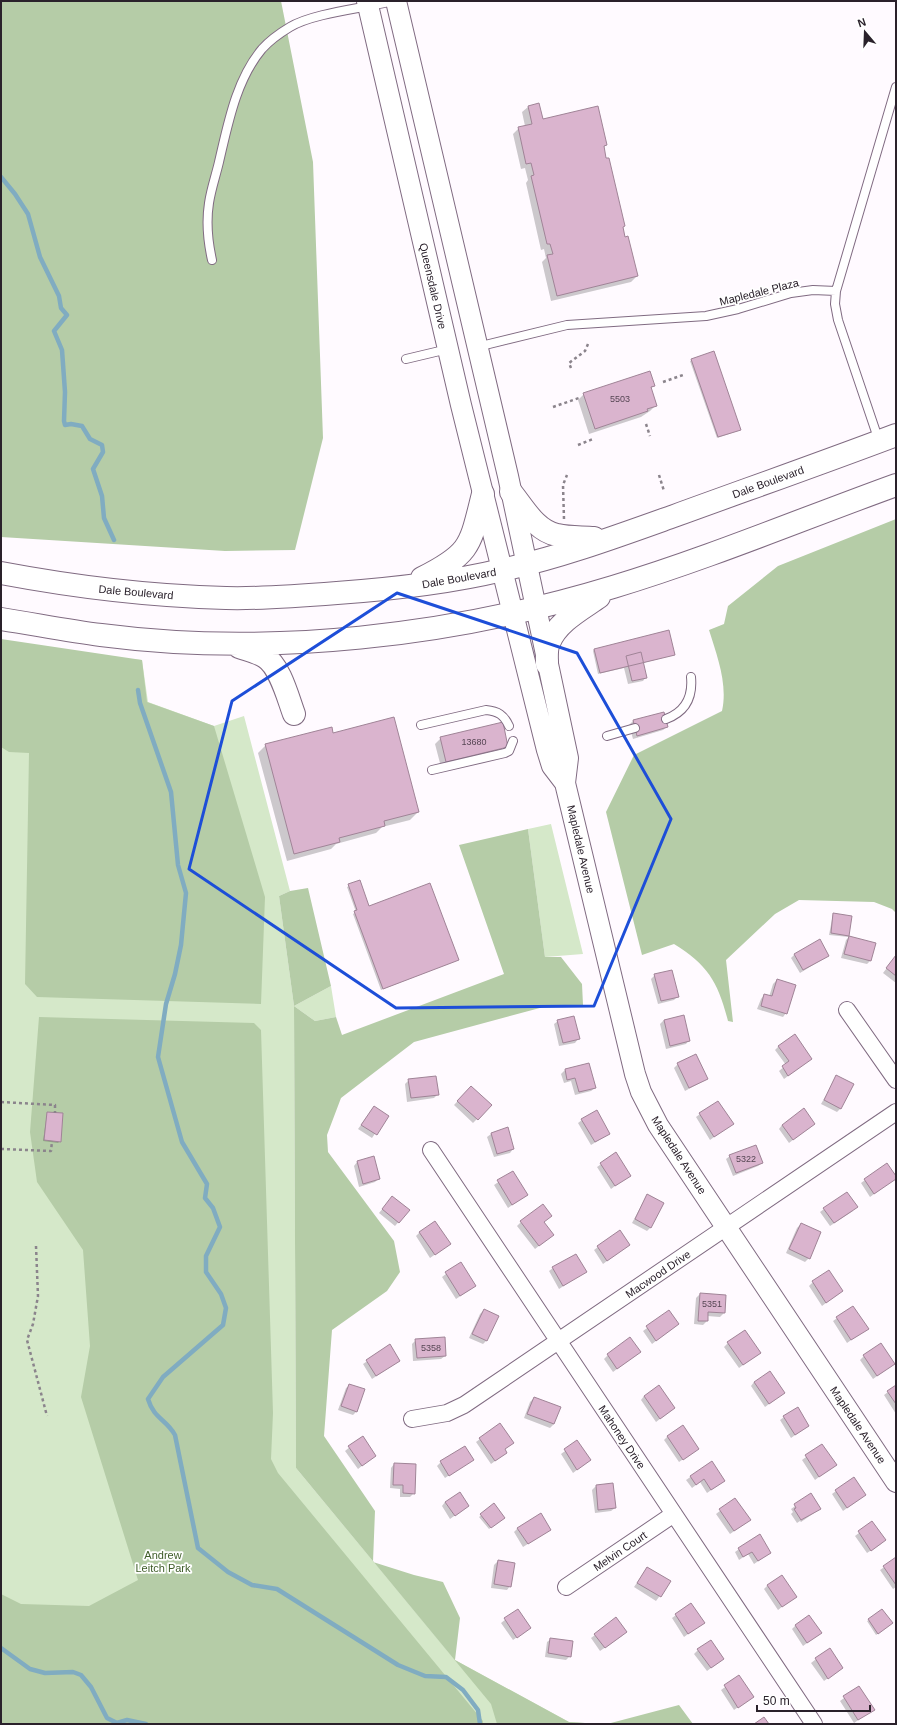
<svg xmlns="http://www.w3.org/2000/svg" width="897" height="1725" viewBox="0 0 897 1725" font-family="Arial,sans-serif">
	<style>
		.green { fill: #d5e8c9 }
		.forest { fill: #b5cca7 }
		.shadow { fill: #0003 }
		.lines { fill: none; stroke-linecap: round; stroke-linejoin: round }
		.stream { stroke: #80acc1; stroke-width: 4.5 }
		.building { fill: #dab4ce; stroke: #a08497 }
		.service-casing { stroke: #806b82; stroke-width: 10 }
		.minor-casing { stroke: #806b82; stroke-width: 18 }
		.tertiary-casing { stroke: #806b82; stroke-width: 22 }
		.primary-casing { stroke: #806b82; stroke-width: 24 }
		.path { stroke: #8b848c; stroke-width: 2.5; stroke-dasharray: 3 3; stroke-linecap: butt }
		.service { stroke: #fff; stroke-width: 8 }
		.minor { stroke: #fff; stroke-width: 16 }
		.tertiary { stroke: #fff; stroke-width: 20 }
		.primary { stroke: #fff; stroke-width: 22 }
		.marked { fill: none; stroke: #1d4ed8; stroke-width: 3; stroke-linejoin: round }
		.labels { text-anchor: middle; dominant-baseline: central; stroke-width: 3.5; stroke-linejoin: round; paint-order: stroke }
		.number-label { font-size: 9px; fill: #564654 }
		.street-label { font-size: 11px; fill: #2a212b; stroke: #fff }
		.park-label { font-size: 11px; fill: #3e5c28; stroke: #fff }
	</style>
	<rect width="100%" height="100%" fill="#fffaff"/>
	<!-- green -->
	<path class="green" d="M1,648l141,12 6,42 66,24 30,-10 46,175 -11,5 15,110 37,-20 5,31 -21,4 -21,-15 2,462 159,192 114,62 32,2h-600z
		M551,824l32,130 -38,3 -17,-128z"/>
	<!-- forest -->
	<path class="forest" d="M1,1h280l32,161 10,276 -28,112 -70,1 -224,-14z
		M896,519v394l-4,-4 -18,-7 -75,-2 -24,14 -49,46 7,62 -5,-1c-10,-39 -20,-56 -54,-77l-32,11 -36,-143 28,-57 88,-44c6,-27 -5,-55 -13,-81l15,-6 4,-18 50,-40z
		M1,639l141,21 5,42 67,24 51,171 -4,107 -224,-7 -12,-13 4,-231 -20,-1 -8,-5z
		M528,829l17,128h16l21,27 1,21h-32l-137,37 -73,56 -14,37 1,17 66,89 6,31 -13,19 -55,39 -8,106 51,75 -2,51 41,13 29,7 17,36 -5,42 114,62 32,2h-104l-6,-20 -195,-236 -2,-462 -15,-110 11,-5 18,-3 23,98 -37,20 21,15 21,-4 6,18 162,-61 -45,-129z
		M39,1017l215,6 7,7 12,383 -2,46 7,14 205,248v3h-482v-130l20,10 68,2 49,-26 -57,-183 9,-51 -7,-96 -46,-68 -7,-50z
		M679,1705l14,19h-86z"/>
	<!-- shadow -->
	<path class="shadow" d="M528,107l14,13 64,25 -3,3 22,90 12,38 -6,6 -80,19 -9,-39 4,-4 -2,-9 -3,1 -15,-67 2,-3 -3,-12 -4,1 -8,-35 6,-6 6,-2 -3,-14z
		M692,360l48,69 -2,2 -21,7 -27,-77z
		M654,386l-4,3 6,16 -6,6 -9,6 -52,17 -11,-34 6,-6z
		M594,649l80,6 -31,8 3,14 -3,4 -15,3 -4,-16 -26,6 -5,-23z
		M663,713l4,14 -4,3 -30,9 -4,-14 4,-4z
		M333,734l85,78 -8,8 -28,7 -6,6 -40,11 -5,5 -44,12 -29,-108 8,-8z
		M441,738l66,8 -6,6 -60,15 -6,-23z
		M359,881l10,26 89,53 -77,30 -28,-76 3,-2 -9,-25z
		M833,914l18,3 -3,19 27,8 -5,17 -3,3 -26,-6 5,-18 3,-3 -20,-2z
		M795,954l33,2 -28,17 -9,-15z
		M896,956v27l-13,-10z
		M655,975l23,21 -4,4 -16,4 -7,-25z
		M777,980l9,33 -3,4 -26,-8 4,-10 3,-4 5,2 4,-13z
		M683,1016l6,24 -3,4 -20,5 -6,-25 4,-4z
		M558,1021l20,18 -3,4 -16,3 -5,-22z
		M779,1046l32,13 -27,20 -5,-8 7,-6 -11,-15z
		M678,1064l29,15 -22,12 -11,-23z
		M565,1070l30,18 -4,3 -16,4 -4,-14 -7,2 -3,-9z
		M837,1076l4,32 -4,4 -16,-8z
		M409,1080l29,14 -4,4 -27,4 -2,-18z
		M471,1087l20,18 -18,18 -19,-18z
		M374,1107l13,9 -15,22 -14,-9z
		M47,1113l13,28 -2,2 -15,-2z
		M700,1114l32,10 -22,16 -14,-23z
		M582,1120l27,14 -18,11 -13,-22z
		M782,1125l28,2 -21,16 -10,-14z
		M507,1129l6,20 -3,4 -16,4 -7,-20 4,-3z
		M616,1154l14,21 -19,14 -14,-22z
		M730,1156l32,7 -4,3 -25,10 -7,-17z
		M357,1162l22,16 -4,4 -16,5 -5,-21z
		M887,1164l9,14 -26,19 -9,-14z
		M513,1172l14,23 -19,13 -14,-23z
		M647,1195l4,32 -4,4 -15,-8z
		M389,1201l20,9 -14,16 -16,-13z
		M824,1209l29,2 -23,15 -10,-14z
		M521,1222h22l6,16 -14,11 -18,-23z
		M801,1224l8,34 -4,4 -19,-9 11,-25z
		M619,1231l10,14 -26,19 -9,-14z
		M420,1232l30,12 -20,14 -14,-22z
		M460,1263l11,26 -15,10 -14,-22z
		M553,1268l32,4 -26,17 -10,-18z
		M813,1282l29,9 -20,15 -13,-20z
		M700,1294l24,19 -4,4 -13,-1v5l-4,4 -9,-1 2,-26z
		M853,1307l14,22 -20,14 -14,-22z
		M484,1310l2,31 -3,3 -14,-6 11,-24z
		M669,1312l9,12 -26,20 -9,-13z
		M416,1340l29,16 -4,3 -28,2 -1,-17z
		M728,1343l32,10 -21,15 -15,-21z
		M390,1346l9,15 -27,18 -9,-15z
		M608,1355h28l-23,17 -9,-13z
		M864,1356l26,11 -17,12 -13,-19z
		M754,1382l30,11 -19,14 -14,-21z
		M350,1385l7,26 -4,4 -15,-5 8,-22z
		M896,1386v28l-12,-19z
		M644,1396l30,12 -18,14 -15,-22z
		M534,1398l26,10 -6,16 -4,4 -26,-10 6,-16z
		M784,1417l24,9 -17,12 -11,-18z
		M668,1436l26,16 -15,10 -15,-22z
		M362,1437l13,19 -17,13 -13,-18z
		M480,1439l33,4 -9,7 2,3 -4,3 -11,8 -15,-22z
		M577,1442l13,18 -17,13 -12,-19z
		M822,1445l13,20 -20,15 -13,-20z
		M472,1460l-27,18 -8,-12 4,-4z
		M712,1462l8,22 -13,9 -7,-11 -8,6 -6,-8z
		M394,1464l20,29 -4,4h-10v-8l-10,-1 1,-20z
		M596,1486l19,22 -4,3 -16,2 -3,-23z
		M836,1491l29,4 -22,16 -11,-17z
		M811,1495l9,14 -19,13 -1,-1 -3,2 -6,-9 2,-2 -2,-3z
		M735,1499l11,24 -16,11 -14,-20z
		M445,1502l23,4 -18,13 -8,-13z
		M494,1505l8,14 -13,10 -10,-12z
		M872,1523l9,21 -14,9 -12,-17z
		M518,1528l32,2 -27,17 -9,-15z
		M759,1535l11,18 -16,11 -6,-10 -9,6 -4,-8z
		M896,1559v28l-3,2 -13,-19z
		M498,1561l12,25 -3,4 -16,-2 3,-23z
		M647,1568l23,14 -14,19 -22,-14z
		M768,1585l27,12 -17,13 -14,-21z
		M691,1604l12,19 -19,14 -12,-19z
		M517,1610l9,21 -13,9 -12,-17z
		M616,1619l6,17 -22,15 -9,-13z
		M869,1620l21,5 -14,10 -9,-14z
		M796,1625l21,11 -14,10 -11,-17z
		M551,1639l19,17 -4,4 -21,-3 2,-15z
		M829,1649l13,19 -18,13 -13,-18z
		M698,1650l21,12 -12,9 -13,-17z
		M739,1677l13,20 -18,13 -13,-20z
		M859,1687l14,23 -19,13 -14,-22z"/>
	<g class="lines">
		<!-- stream -->
		<path class="stream" d="M1,177l14,17 13,20 12,43 19,39 2,12 6,7 -13,16 8,19 3,42 -1,29 1,4 6,-1 11,2 8,13 12,6 1,7 -10,17 9,27 2,22 10,22
			M138,690l2,13 31,89 7,73 8,28 -5,52 -6,29 -9,30 -8,53 24,85 25,42 -2,14 8,10 7,19 -14,29v16l15,22 5,14 -3,17 -60,52 -15,22c6,20 18,20 27,36l23,113 30,24 24,13 25,4 121,76 27,11 21,1 17,13 15,20 2,14
			M1,1648l29,21 15,4 28,-1 8,3 10,12 16,31 10,5 10,-3 19,4"/>
	</g>
	<!-- building -->
	<path class="building" d="M539,103l4,16 55,-13 9,39 -3,1 2,12h3l16,68 -2,1 2,10 3,-1 10,40 -81,20 -10,-41 6,-1 -3,-10h-3l-16,-68 3,-1 -3,-12 -5,1 -8,-37 14,-3 -4,-18z
		M714,351l27,79 -23,7 -27,-78z
		M650,371l5,15 -4,1 6,19 -10,3 1,2 -53,18 -12,-36z
		M669,630l6,25 -75,18 -6,-24z
		M641,652l6,26 -15,3 -6,-25z
		M664,712l4,15 -31,9 -4,-16z
		M394,717l25,95 -35,9 1,5 -46,12 1,4 -46,12 -29,-110 67,-17 1,6z
		M503,722l5,25 -62,15 -6,-25z
		M360,880l9,26 61,-23 29,77 -76,29 -29,-78 3,-1 -9,-26z
		M833,913l19,3 -3,20 -18,-3z
		M849,936l27,7 -5,18 -27,-7z
		M820,939l9,17 -26,14 -9,-16z
		M896,955v21l-10,-8z
		M672,970l7,27 -18,4 -7,-27z
		M777,979l19,6 -9,29 -26,-8 3,-12 8,2z
		M684,1015l6,26 -20,5 -6,-26z
		M574,1016l6,23 -17,4 -6,-23z
		M795,1034l17,25 -24,17 -6,-10 7,-5 -11,-15z
		M696,1054l12,25 -19,9 -12,-25z
		M589,1063l7,25 -17,4 -4,-14 -8,2 -2,-11z
		M836,1075l18,9 -13,25 -17,-9z
		M436,1076l3,19 -28,3 -3,-19z
		M471,1086l21,19 -14,15 -21,-19z
		M718,1101l16,23 -20,13 -15,-24z
		M374,1106l15,10 -12,19 -16,-10z
		M804,1108l11,16 -22,16 -11,-15z
		M597,1110l13,24 -15,8 -14,-23z
		M47,1112l16,1 -2,29 -17,-2z
		M508,1127l6,22 -17,5 -6,-21z
		M756,1145l7,18 -27,10 -7,-18z
		M616,1152l15,24 -16,10 -15,-23z
		M374,1156l6,23 -17,5 -6,-23z
		M887,1163l9,13v3l-22,15 -10,-15z
		M513,1171l15,24 -16,10 -15,-25z
		M847,1192l11,15 -24,16 -11,-15z
		M647,1194l17,9 -13,25 -16,-9z
		M392,1196l18,14 -11,13 -17,-14z
		M543,1204l9,12 -8,6 10,13 -15,11 -19,-25z
		M435,1221l16,23 -16,11 -16,-23z
		M801,1223l20,9 -11,27 -21,-10z
		M620,1230l10,15 -23,16 -10,-15z
		M576,1254l11,18 -24,14 -11,-19z
		M461,1262l15,24 -16,10 -15,-24z
		M829,1270l14,21 -17,12 -14,-22z
		M700,1293l26,2 -1,18 -17,-1v9h-10z
		M853,1306l16,23 -18,11 -15,-23z
		M484,1309l15,7 -12,25 -15,-7z
		M669,1310l10,14 -23,17 -10,-15z
		M745,1330l16,23 -18,12 -16,-23z
		M445,1337l1,19 -29,2 -2,-19z
		M630,1337l11,15 -24,17 -10,-15z
		M881,1343l14,21 -18,12 -14,-21z
		M390,1344l10,17 -24,15 -10,-16z
		M770,1371l15,22 -16,11 -15,-22z
		M349,1384l16,5 -8,23 -16,-6z
		M659,1385l16,23 -15,11 -16,-23z
		M896,1385v19l-9,-13z
		M534,1397l27,10 -7,17 -27,-10z
		M798,1407l11,19 -14,9 -12,-19z
		M500,1423l14,20 -9,6 2,4 -12,8 -16,-23z
		M683,1425l16,24 -16,11 -16,-24z
		M363,1436l13,20 -14,10 -14,-20z
		M577,1440l14,20 -14,10 -13,-21z
		M822,1444l15,21 -18,12 -14,-22z
		M465,1446l9,14 -25,16 -9,-15z
		M712,1461l13,20 -14,9 -7,-11 -8,6 -6,-9z
		M394,1463l22,1 -1,30 -12,-1v-8h-10z
		M854,1477l12,18 -19,13 -12,-18z
		M613,1483l3,25 -18,2 -2,-25z
		M460,1492l9,14 -14,10 -10,-14z
		M811,1493l10,16 -20,11 -7,-11 2,-1 -2,-4z
		M735,1498l16,22 -17,11 -15,-22z
		M494,1503l11,15 -14,10 -11,-14z
		M541,1513l10,17 -23,14 -11,-16z
		M872,1521l14,19 -15,11 -13,-20z
		M760,1534l11,19 -13,8 -6,-9 -9,5 -5,-9z
		M896,1557v28l-13,-19z
		M498,1560l17,3 -4,24 -17,-3z
		M647,1567l24,14 -10,16 -24,-14z
		M782,1575l15,22 -15,10 -15,-22z
		M691,1603l14,20 -17,11 -13,-20z
		M518,1609l13,19 -14,10 -13,-20z
		M882,1609l11,14 -15,11 -10,-15z
		M809,1615l13,18 -15,10 -12,-18z
		M616,1617l11,15 -22,16 -11,-14z
		M550,1638l23,3 -2,16 -23,-4z
		M711,1640l13,19 -13,9 -14,-19z
		M830,1648l13,20 -15,11 -13,-21z
		M739,1675l15,22 -16,11 -14,-23z
		M859,1686l16,24 -17,10 -15,-24z
		M764,1717l5,7h-15z"/>
	<g class="lines">
		<defs>
			<path id="service" d="M212,260c-4,-18 -6,-38 -3,-57 2,-14 7,-28 10,-41 9,-38 17,-82 43,-113 8,-9 18,-16 28,-22 23,-14 75,-19 103,-26
				M477,347l90,-22 139,-9 32,-7 53,-16 22,-3 23,1
				M406,359l42,-10
				M879,441l-41,-121 -3,-16 1,-13 60,-204
				M666,719c19,-7 27,-21 25,-42
				M421,725l65,-15c12,1 18,5 23,16
				M607,736l28,-8
				M432,770l73,-17 4,-2 4,-10"/>
			<path id="minor" d="M847,1010l49,70
				M431,1150l383,574
				M412,1419l35,-6 17,-8 432,-293
				M566,1587l108,-73"/>
			<path id="tertiary" d="M367,1l94,404 86,345 5,16 13,17
				M396,1l112,475 60,282 -3,25 70,291 6,18 17,33 238,357"/>
			<path id="primary" d="M511,492c13,16 25,39 46,43 12,3 25,2 37,3
				M1,573c74,14 149,23 225,25 37,1 74,-2 111,-5 56,-4 111,-10 165,-23 59,-13 116,-34 172,-54 74,-27 148,-53 222,-81
				M422,578c50,-25 48,-33 61,-84
				M1,619c33,5 67,12 100,16 169,22 351,1 512,-48 96,-29 189,-68 283,-102
				M239,647c8,3 18,5 26,10 15,9 23,41 29,57
				M547,664c0,-7 -1,-15 2,-21 8,-21 33,-34 50,-46"/>
		</defs>
		<!-- service casing -->
		<use href="#service" class="service-casing"/>
		<!-- minor casing -->
		<use href="#minor" class="minor-casing"/>
		<!-- tertiary casing -->
		<use href="#tertiary" class="tertiary-casing"/>
		<!-- primary casing -->
		<use href="#primary" class="primary-casing"/>
		<!-- path -->
		<path class="path" d="M571,368l-2,-5 16,-12 3,-7
			M663,382l20,-7
			M553,407l26,-9
			M646,424l4,12
			M578,445l15,-6
			M659,475l5,16
			M564,519l-1,-34 4,-10
			M1,1102l54,3v8
			M1,1149l50,2 1,-10
			M36,1246l2,50 -5,28 -6,16 20,76"/>
		<!-- service -->
		<use href="#service" class="service"/>
		<!-- minor -->
		<use href="#minor" class="minor"/>
		<!-- tertiary -->
		<use href="#tertiary" class="tertiary"/>
		<!-- primary -->
		<use href="#primary" class="primary"/>
	</g>
	<!-- marked area -->
	<path class="marked" d="M397,593l180,60 94,166 -77,187 -198,2 -207,-139 43,-168z"/>
	<g class="labels">
		<!-- number labels -->
		<g class="number-label">
			<text x="620" y="399">5503</text>
			<text x="474" y="742">13680</text>
			<text x="746" y="1159">5322</text>
			<text x="712" y="1304">5351</text>
			<text x="431" y="1348">5358</text>
		</g>
		<!-- street labels -->
		<g class="street-label">
			<text transform="translate(433 286) rotate(77)">Queensdale Drive</text>
			<text transform="translate(759 292) rotate(-14)">Mapledale Plaza</text>
			<text transform="translate(768 482) rotate(-20)">Dale Boulevard</text>
			<text transform="translate(459 578) rotate(-10)">Dale Boulevard</text>
			<text transform="translate(136 592) rotate(5)">Dale Boulevard</text>
			<text transform="translate(581 849) rotate(77)">Mapledale Avenue</text>
			<text transform="translate(679 1155) rotate(57)">Mapledale Avenue</text>
			<text transform="translate(658 1274) rotate(-34)">Macwood Drive</text>
			<text transform="translate(858 1425) rotate(56)">Mapledale Avenue</text>
			<text transform="translate(622 1437) rotate(56)">Mahoney Drive</text>
			<text transform="translate(620 1551) rotate(-34)">Melvin Court</text>
		</g>
		<!-- park labels -->
		<g class="park-label">
			<text x="163" y="1555">Andrew<tspan x="163" dy="13">Leitch Park</tspan></text>
		</g>
	</g>
	<!-- border -->
	<rect width="897" height="1725" fill="none" stroke="#2a212b" stroke-width="4"/>
	<!-- north arrow -->
	<g transform="translate(865 32) rotate(341)" stroke="#ffffff" stroke-width="3" paint-order="stroke">
	<path d="M0-3L7 15L0 10L-7 15Z" fill="#2a212b"/>
	<text y="-6" font-size="11" font-weight="bold" text-anchor="middle" fill="#2a212b">N</text>
	</g>
	<!-- scale -->
	<path d="M757 1705v6h113v-6" fill="none" stroke="#2a212b" stroke-width="2"/>
	<text x="763" y="1705" font-size="12" fill="#2a212b" stroke="#ffffff" stroke-width="3" paint-order="stroke">50 m</text>
</svg>
